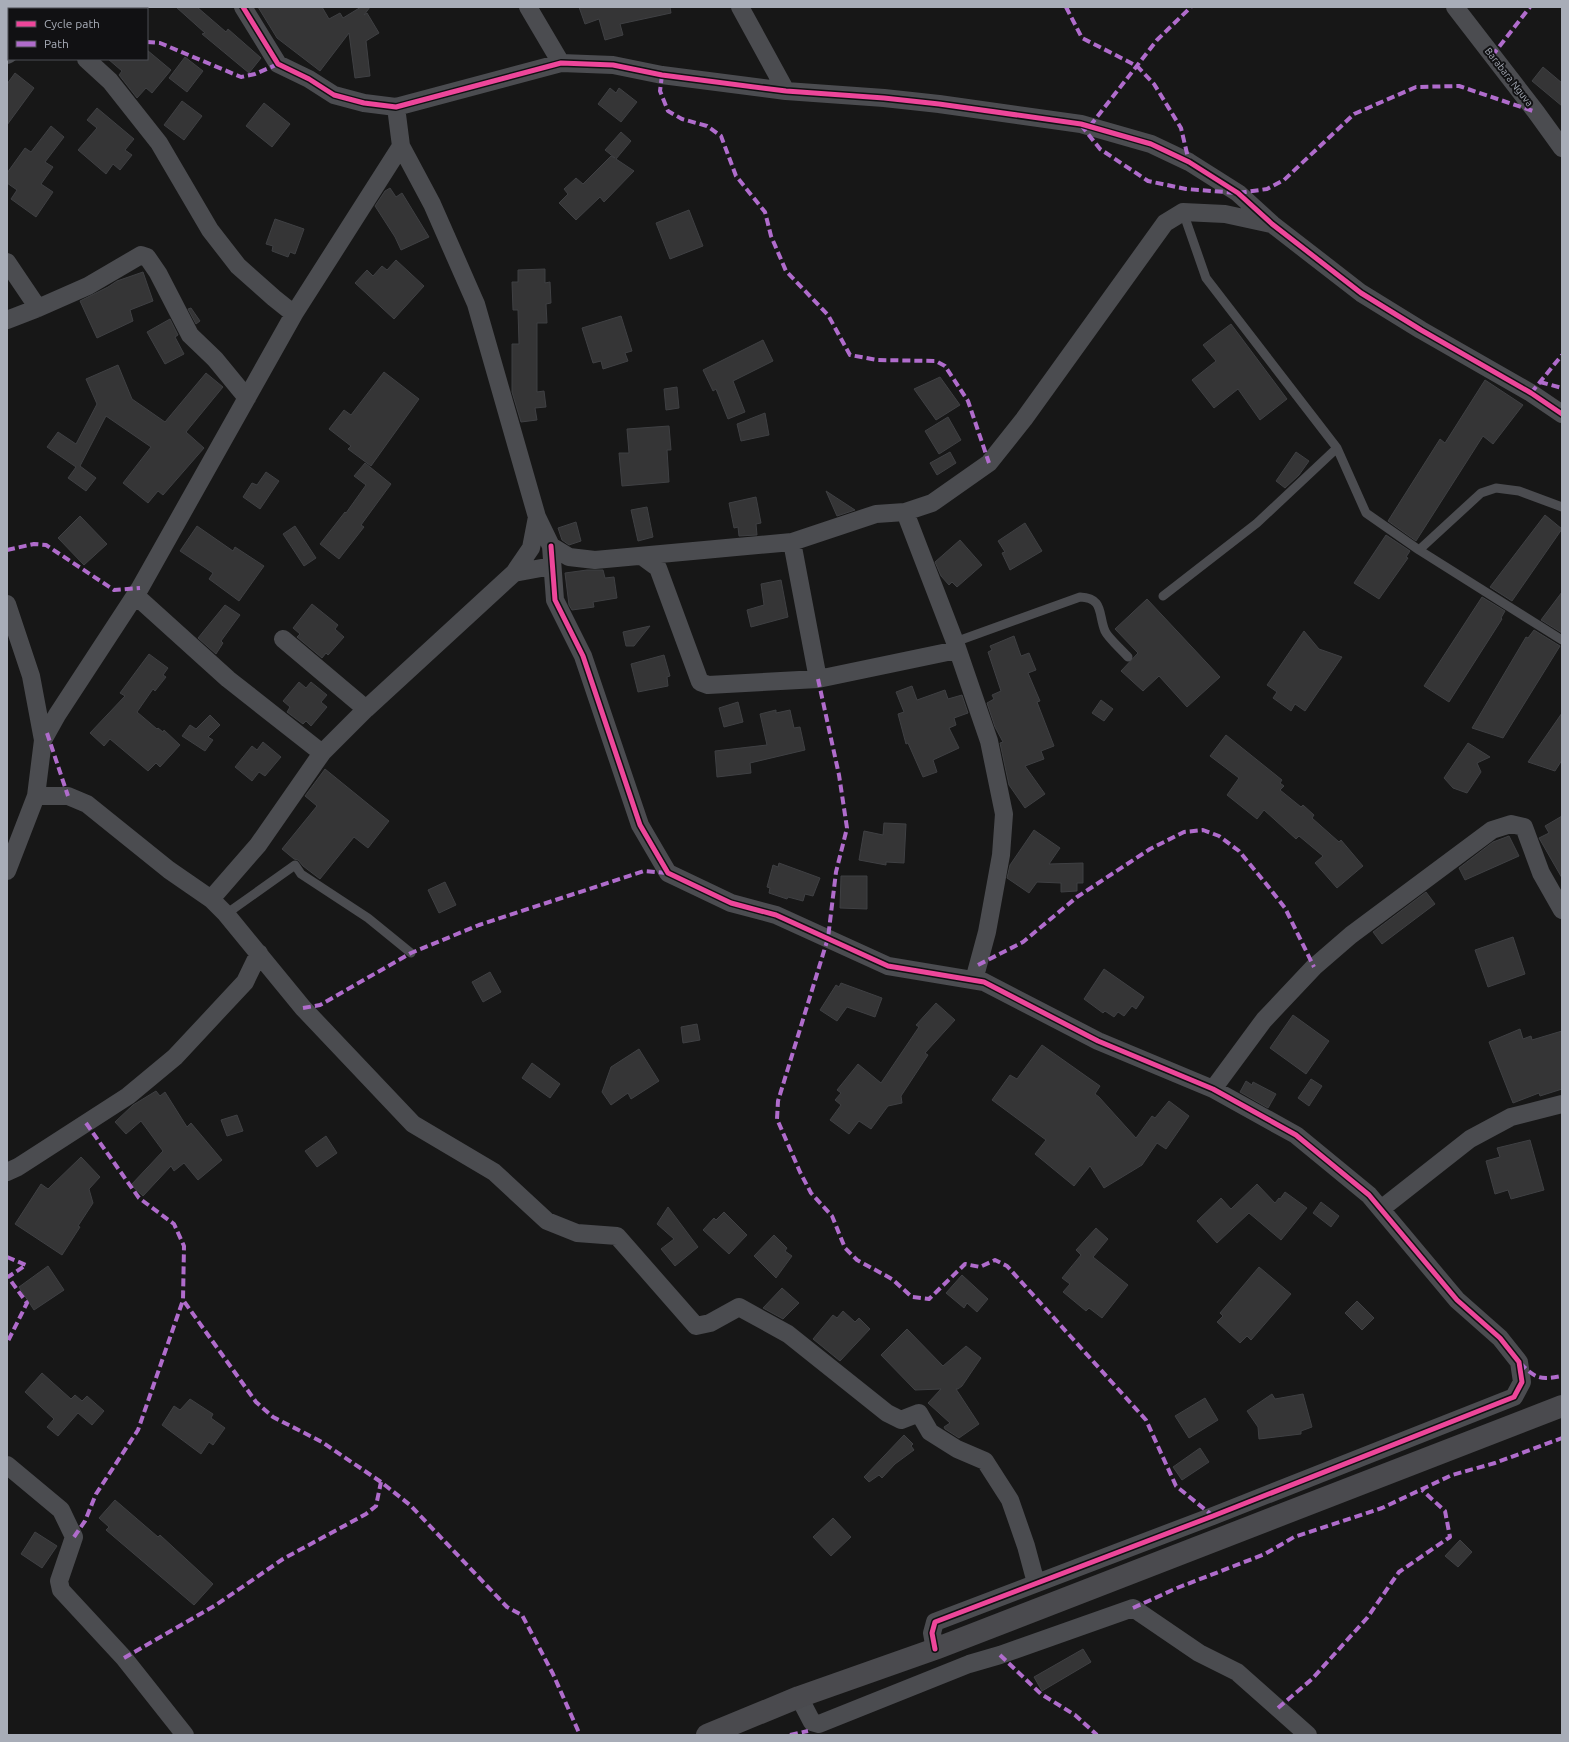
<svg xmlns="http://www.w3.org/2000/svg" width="1569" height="1742" viewBox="0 0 1569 1742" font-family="Ubuntu,sans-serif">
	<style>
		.building { fill: #353536; stroke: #3f4043 }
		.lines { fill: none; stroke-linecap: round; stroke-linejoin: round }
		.lane { stroke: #4b4c50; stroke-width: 9 }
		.street { stroke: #4b4c50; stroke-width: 18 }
		.secondary { stroke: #4a4a4e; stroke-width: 22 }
		.quiet { stroke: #b06ccc; stroke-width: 4; stroke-dasharray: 8 4; stroke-linecap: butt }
		.cycleway-casing { stroke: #111113; stroke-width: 8 }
		.cycleway { stroke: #ed469a; stroke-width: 5 }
		.labels { text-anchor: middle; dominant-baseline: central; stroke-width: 4; stroke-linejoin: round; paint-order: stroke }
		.street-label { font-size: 10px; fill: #a8adb8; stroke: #111113 }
	</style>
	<rect width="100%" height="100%" fill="#171717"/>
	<!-- building -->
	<path class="building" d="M176,7h21l29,25 2,-3 33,29 -12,15 -47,-39 3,-1z
		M258,7h64l7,12 11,-6 3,5 18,-11h9l-6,8 3,-2 12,20 -13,8 4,35 -15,2 -6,-45 -29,38 -43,-33z
		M579,7h91l1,6 -51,11 3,11 -18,5 -6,-21 -14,5z
		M147,50l24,20 -19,23 -6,-5 -9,10 -18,-23 3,-4 -14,-12h39z
		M185,57l18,14 -16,21 -18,-14z
		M1543,67l19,16v23l-30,-25z
		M15,73l19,15 -27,37v-41z
		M610,88l6,5 3,-5 18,14 -16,20 -23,-18z
		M182,101l20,15 -18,24 -20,-15z
		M264,103l26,21 -18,23 -26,-21z
		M97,108l37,31 -9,11 7,5 -12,15 -7,-6 -7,10 -28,-24 19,-22 -10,-8z
		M51,126l13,11 -19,25 8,5 -12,17 12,8 -17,25 -25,-18 6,-9 -10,-7v-10l18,-25 6,4z
		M621,132l10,9 -15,18 18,12 -30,31 -4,-5 -24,23 -17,-17 9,-9 -4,-5 12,-11 7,6 28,-28 4,2 -10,-8z
		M390,188l6,9 6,-4 27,44 -28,13 -6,-13 -20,-31 10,-15z
		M689,210l14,36 -33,13 -14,-36z
		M275,219l29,10 -9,25 -5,-2 -2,5 -16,-6 1,-5 -7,-2z
		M396,260l28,26 -30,33 -39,-36 12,-13 6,6 9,-10 5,4z
		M545,269v14l5,-1 1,21 -5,1 1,19h-10v69l7,-1 2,16 -11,1 2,12 -16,2 -9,-30v-48h7l-1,-34h-5l-1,-28h6v-12z
		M143,272l10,29 -23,9 3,11 -36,17 -17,-37 28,-14 9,-6z
		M191,308l9,13 -4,3 -8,-15z
		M621,316l11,35 -7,2 3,8 -25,8 -2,-8 -8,2 -11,-35z
		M170,319l8,16 -3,2 9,17 -19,10 -18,-32z
		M1231,324l56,75 -27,21 -22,-31 -24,19 -22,-28 24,-19 -13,-16z
		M763,340l10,21 -40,20 12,31 -17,7 -12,-30 -3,2 -10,-21z
		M118,365l14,34 33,23 41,-49 17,14 -37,45 18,16 -41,47 -5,-4 -10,12 -25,-20 28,-36 -45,-31 -26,50 16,12 -10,13 -18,-13 8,-11 -29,-20 11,-15 18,12 21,-40 -11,-25z
		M384,372l35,27 -48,67 -23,-17 3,-3 -22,-17 15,-19 7,5z
		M940,377l20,28 -24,15 -22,-31z
		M1485,380l38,25 -30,39 -10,-8 -67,105 -28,-20 52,-82 5,4z
		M677,387l2,21 -13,2 -2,-21z
		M765,413l4,22 -28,6 -4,-17z
		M948,417l13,23 -22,14 -14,-23z
		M669,426l2,24h-4l2,32 -47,4 -3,-33h10l-2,-24z
		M950,452l6,11 -19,12 -7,-12z
		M1296,452l13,9 -10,14 -14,13 -9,-7z
		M365,463l26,21 -30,41 3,2 -25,32 -19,-15 25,-32 1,1 20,-28 -12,-9z
		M266,472l13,9 -19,28 -17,-12 9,-14 5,2z
		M826,491l29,19 -18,6z
		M756,497l5,26 -5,1 1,11 -18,1 -1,-9 -4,1 -5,-25z
		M647,507l6,30 -15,4 -7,-31z
		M1545,515l17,14 -50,72 -22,-14z
		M80,516l27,28 -23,21 -26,-27z
		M576,522l5,19 -12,4 -7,-5 -4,-12z
		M1025,523l17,28 -32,19 -8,-17 3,-1 -7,-11z
		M197,526l36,25 2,-4 29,19 -25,35 -30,-22 4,-6 -33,-22z
		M295,526l21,32 -12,8 -21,-32z
		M1386,535l24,16 -4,6 2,1 -29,41 -25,-16z
		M960,540l22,25 -25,22 -5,-5 -3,3 -8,-9 -6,-14z
		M587,570h16l2,8 9,-1 3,21 -24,4 1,5 -22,3 -3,-5 -4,-32z
		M781,580l7,37 -37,10 -4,-17 17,-5 -3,-21z
		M1562,592v41l-21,-13z
		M1482,597l23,14 -4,7 1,1 -53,83 -25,-16z
		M1147,599l73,78 -33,30 -28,-31 -16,15 -22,-20 17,-18 -23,-24z
		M312,604l26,21 -3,4 9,8 -16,18 -2,-2 -4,5 -25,-21 3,-3 -7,-6z
		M225,605l15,10 -19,26 2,2 -7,11 -18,-16z
		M650,626l-16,20h-8l-3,-14z
		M1534,630l26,16 -57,92 -31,-10 54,-91 2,1z
		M1304,631l15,18 23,8 -37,54 -10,-7 -4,7 -18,-13 4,-6 -10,-7z
		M1014,636l7,20 8,-3 7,17 -8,3 12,28 -3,1 17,44 -13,5 3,8 -19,7 20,28 -20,14 -16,-23 -9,-42 3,-1 -8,-15 -8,-24 7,-4 -2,-4 9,-4 -13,-39 4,-2 -2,-4z
		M149,654l19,14 -5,7 3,2 -11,14 -2,-2 -16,23 20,17 1,-1 5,4 1,-2 16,15 -20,22 -4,-4 -8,8 -38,-32 -6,7 -14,-13 35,-37 -5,-3z
		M664,655l6,21 -3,1 1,9 -30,6 -7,-28z
		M299,682l7,6 5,-6 16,13 -6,7 6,5 -16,19 -5,-5 -3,3 -16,-12 3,-5 -7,-6z
		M912,686l5,14 28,-10 3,9 14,-4 6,18 -14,5 2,7 -7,3 10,20 -26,12 4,12 -14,5 -15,-34 -2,1 -8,-30 6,-2 -8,-20z
		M1101,700l12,9 -9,12 -12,-8z
		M738,702l5,20 -19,5 -5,-19z
		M776,710v3l14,-3 4,18 6,-1 5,23 -55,13 1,10 -34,4 -2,-26 52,-6 -7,-31z
		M1562,713v47l-7,11 -27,-9z
		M210,715l10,10 -12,12 5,3 -8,11 -23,-15 8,-11 6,4z
		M1226,735l56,45 -2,3 4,3 -4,4 21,17 2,-2 11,10 -2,3 27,24 2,-2 22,26 -26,22 -22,-25 8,-7 -24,-20 -3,3 -32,-29 -7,9 -30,-24 12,-17 -29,-22z
		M263,742l18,15 -16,19 -6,-4 -7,9 -17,-14 17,-21 5,4z
		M1468,743l22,14 -13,6 4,9 -14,21 -14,-5 -9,-10z
		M325,769l64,52 -21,27 -14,-11 -34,42 -17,-13 -5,-6 -4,-1 -12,-10 35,-43 -12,-10z
		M1562,816v62l-23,-40 10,-5 -4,-7z
		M884,823l22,1 -2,39 -18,-1v3l-27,-5 5,-29 19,4z
		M1034,830l26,18 -11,16 34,-1v20h-6v8l-16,1v-9l-24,-1 -8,11 -22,-15 3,-13z
		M1509,836l10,20 -54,24 -6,-12 34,-26z
		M779,863l41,15 -7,18 -8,-2 -2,7 -15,-4 -1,2 -18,-6 1,-5 -3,-1 6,-22 5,2z
		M841,876h26v33l-27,-1z
		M445,882l11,23 -17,8 -11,-23z
		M1426,892l9,12 -53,40 -9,-12z
		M1513,937l12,37 -37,13 -13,-37z
		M1104,969l40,28 -8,12 -4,-3 -8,10 -6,-4 -4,5 -9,-6 -2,2 -19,-14z
		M490,972l11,20 -18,10 -11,-20z
		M841,983l41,15 -7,19 -28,-10 -10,14 -17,-11 16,-25 3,2z
		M936,1003l19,17 -30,33 3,2 -27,41 1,7 -14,3 -17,23 -12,-8 -10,13 -19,-14 11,-15 -6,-5 6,-7 -4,-3 21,-26 23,19 38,-56 -3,-2z
		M1293,1015l36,26 -23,33 -36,-26z
		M697,1024l3,16 -17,3 -2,-16z
		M1520,1029l3,10 8,-3 1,4 30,-9v58l-22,7 -1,-3 -26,10 -24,-61z
		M1042,1045l58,41 -5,8 4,3 37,41 16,-22 3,2 14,-17 20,15 -23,33 -9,-6 -15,22 -38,23 -14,-22 -16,20 -39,-32 11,-14 -54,-40 18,-25 7,4z
		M639,1049l20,32 -28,18 -3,-6 -17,12 -9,-13 9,-25z
		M532,1063l28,21 -10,14 -28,-20z
		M1311,1079l11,7 -13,20 -11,-8z
		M1246,1081l6,4 1,-3 23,12 -8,14 -28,-16z
		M156,1091l4,5 5,-4 22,35 4,-4 31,37 -24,20 -14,-17 -10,8 -3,-5 -28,30 -12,-11 32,-34 -22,-30 -15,13 -11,-12 18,-17z
		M237,1115l6,16 -16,5 -6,-16z
		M326,1136l11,17 -20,14 -12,-16z
		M1530,1140l14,50 -33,9 -3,-9 -13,4 -9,-33 14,-4 -3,-9z
		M81,1157l19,20 -11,12 4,14 -15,23 2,1 -18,28 -47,-31 26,-40 7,5z
		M1257,1184l18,19 4,-5 1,1 5,-7 22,16 -26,32 -32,-27 -32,30 -20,-22 24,-23 10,11z
		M1321,1202l18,14 -8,11 -18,-14z
		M668,1207l30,40 -23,19 -14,-17 13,-10 -17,-15z
		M724,1212l23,23 -18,19 -26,-24 11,-12 2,2z
		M1096,1228l12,11 -15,18 35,28 -26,33 -13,-10 -3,3 -23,-19 7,-8 -8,-6 19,-23 -5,-5z
		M774,1235l13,13 -2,3 7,5 -16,22 -22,-22z
		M48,1266l16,24 -30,20 -15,-23z
		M1259,1267l32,27 -40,46 -4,-4 -7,7 -23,-21 6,-6 -3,-3z
		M962,1275l26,24 -11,13 -10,-9 -3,5 -18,-15z
		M782,1288l17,15 -16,16 -20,-11z
		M1357,1301l17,17 -12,12 -17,-17z
		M843,1311l12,11 4,-4 11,11 -30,32 -27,-22 20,-24 4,3z
		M907,1329l36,37 23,-20 15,12 -19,28 -4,3h-2l23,35 -20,14 -14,-9 -1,-2 6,-4 -22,-20 13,-14 -26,1 -34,-35z
		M42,1373l29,26 4,-4 7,6 5,-5 17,15 -12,14 -14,-12 -20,23 -11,-9 7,-8 -29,-27z
		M1272,1394l3,5 28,-5 9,33 -11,4v3l-42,5 -1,-12 -11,-16z
		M1205,1398l13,22 -29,18 -14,-22z
		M190,1399l23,15 -2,4 14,10 -12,17 -4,-3 -8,12 -39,-29 12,-19 6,4z
		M904,1435l9,9 -2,2 3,4 -19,14 -13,14 -3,-3 -10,7 -5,-5z
		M1200,1448l9,14 -27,18 -9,-13z
		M115,1500l43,37 2,-2 53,49 -19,21 -88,-75 3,-3 -10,-9z
		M833,1518l18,19 -20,19 -18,-19z
		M35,1532l22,14 -15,22 -21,-14z
		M1460,1540l12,12 -14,15 -13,-11z
		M1083,1649l8,13 -49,29 -8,-14z"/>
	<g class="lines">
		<!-- lane -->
		<path class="lane" d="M1183,212l23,66 131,170 29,65 53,37 143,90
			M1419,550l62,-57 15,-5 23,3 43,16
			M1163,596l94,-73 80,-75
			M955,642l125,-45c24,1 18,17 25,34 3,7 17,19 23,26
			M226,914l69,-49 6,9 67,44 43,35"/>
		<!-- street -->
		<path class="street" d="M44,7l1,2
			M243,7l35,57 31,15 25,16 30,8 32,4 165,-44 52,2 49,10 124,16 98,7 55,6 142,20 70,20 38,18 49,31 34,31 89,69 60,37 110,63 31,21
			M528,7l33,56
			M740,7l46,84
			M1455,7l81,105 26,36
			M7,55l2,-1
			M86,59l24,22 49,62 51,87 28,36 36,32 20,16
			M401,146l31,58 44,100 61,213 14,29 18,11 26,3 197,-18 84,-28 29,-2 27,-9 57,-40 35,-44 141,-196 18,-11 42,2 46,10
			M7,262l31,46
			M7,320l31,-12 50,-22 53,-31 6,2 11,16 32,62 25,24 32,39
			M905,512l50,130 34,99 15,73 -3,41 -14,77 -13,48
			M792,542l26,137
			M551,546l4,54 28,56 57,169 28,48 63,30 45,12 112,51 96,16 114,59 115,48 83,46 73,60 88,105 43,38 19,24 3,20 -8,15 -301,119 -278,106 -3,11 3,16
			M643,557l15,11 42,114 8,3 110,-6 139,-29
			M514,573l38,-7
			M135,595l93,84 94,74
			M7,604l24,72 12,64 -7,56 -29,75
			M283,639l83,70
			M43,740l14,-25 83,-127 154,-274 107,-168 -5,-39
			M36,796h32l19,8 82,66 42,29 15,15 77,94 110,116 81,48 53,49 30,12 40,3 79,90 14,-3 29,-16 49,27 99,79 14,7 18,-7 11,19 27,17 28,12 25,39 16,46 10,37
			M211,899l47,-54 64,-92 44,-44 148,-136 17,-25 6,-31
			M1213,1089l51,-69 50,-53 37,-32 141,-105 19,-6 13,3 17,46 21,37
			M7,1172l11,-5 110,-71 47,-39 70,-75 14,-29
			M1381,1209l89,-70 41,-22 51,-13
			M7,1465l54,45 13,27 -15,44 2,9 63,68 61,77
			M799,1697l13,25 7,2 150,-60 31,-9 133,-47 66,45 38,19 71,63"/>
		<!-- secondary -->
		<path class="secondary" d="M707,1735l92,-38 136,-48 627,-243"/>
		<!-- quiet -->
		<path class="quiet" d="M1066,7l16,31 55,28 17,18 27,44 8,34
			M147,42l13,1 81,34 14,-3 23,-10
			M1492,56l38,-49
			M662,75l-2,16 8,20 14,8 25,7 14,10 15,40 29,36 6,24 15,35 42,44 22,40 27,5 59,1 9,5 23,35 21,62
			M1081,125l19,24 48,32 38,8 52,4 29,-4 17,-9 70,-66 62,-27 43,-1 77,26
			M1090,126l67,-86 34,-33
			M1540,382l22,6
			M1531,393l31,-38
			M7,550l27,-6 12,1 68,45 26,-2
			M818,679l21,96 8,53 -11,44 -8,66 -50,163 -1,18 23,53 11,21 21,23 13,32 12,12 35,19 20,18 17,2 36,-35 15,3 15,-7 12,6 139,154 30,66 37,30
			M47,733l21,63
			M978,965l45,-23 54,-45 73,-48 34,-17 19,-2 16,6 20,15 28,34 18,23 29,59
			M303,1008l17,-3 91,-52 68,-28 165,-54 24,2
			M86,1123l53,75 35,26 10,22 -1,54 73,102 17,15 49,25 59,40 29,23 97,102 15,8 31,59 27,61
			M7,1257l19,8 -18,12 19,26 -20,40
			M1520,1363c16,16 20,17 42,13
			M74,1537l11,-16 11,-27 42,-64 45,-130
			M1133,1608l44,-20 88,-34 29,-17 88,-29 70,-33 43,-12 67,-25
			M1000,1655l41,39 34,21 22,20
			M124,1658l92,-53 67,-46 83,-45 10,-8 5,-24
			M1278,1708l34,-29 55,-61 32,-46 51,-35 -5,-26 -23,-21
			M790,1735l18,-4"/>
		<defs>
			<path id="cycleway" d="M243,7l35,57 31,15 25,16 30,8 32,4 165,-44 52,2 49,10 124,16 98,7 55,6 142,20 70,20 38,18 49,31 34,31 89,69 60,37 110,63 31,21
				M551,546l4,54 28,56 57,169 28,48 63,30 45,12 112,51 96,16 114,59 115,48 83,46 73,60 88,105 43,38 19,24 3,20 -8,15 -301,119 -278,106 -3,11 3,16"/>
		</defs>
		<!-- cycleway casing -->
		<use href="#cycleway" class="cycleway-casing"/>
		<!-- cycleway -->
		<use href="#cycleway" class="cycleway"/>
	</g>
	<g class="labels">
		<!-- street labels -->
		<g class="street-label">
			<text transform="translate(1509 77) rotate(52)">Barabara Nguva</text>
		</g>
	</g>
	<!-- border -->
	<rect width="1569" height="1742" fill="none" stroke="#a8adb8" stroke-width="16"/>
	<!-- legend -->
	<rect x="8" y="8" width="140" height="52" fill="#111113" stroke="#4d4f55"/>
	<rect x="16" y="21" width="20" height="6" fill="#ed469a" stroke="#4d4f55"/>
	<text x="44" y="28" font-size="12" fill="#a8adb8">Cycle path</text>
	<rect x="16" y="41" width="20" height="6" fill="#b06ccc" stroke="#4d4f55"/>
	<text x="44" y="48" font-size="12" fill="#a8adb8">Path</text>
</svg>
